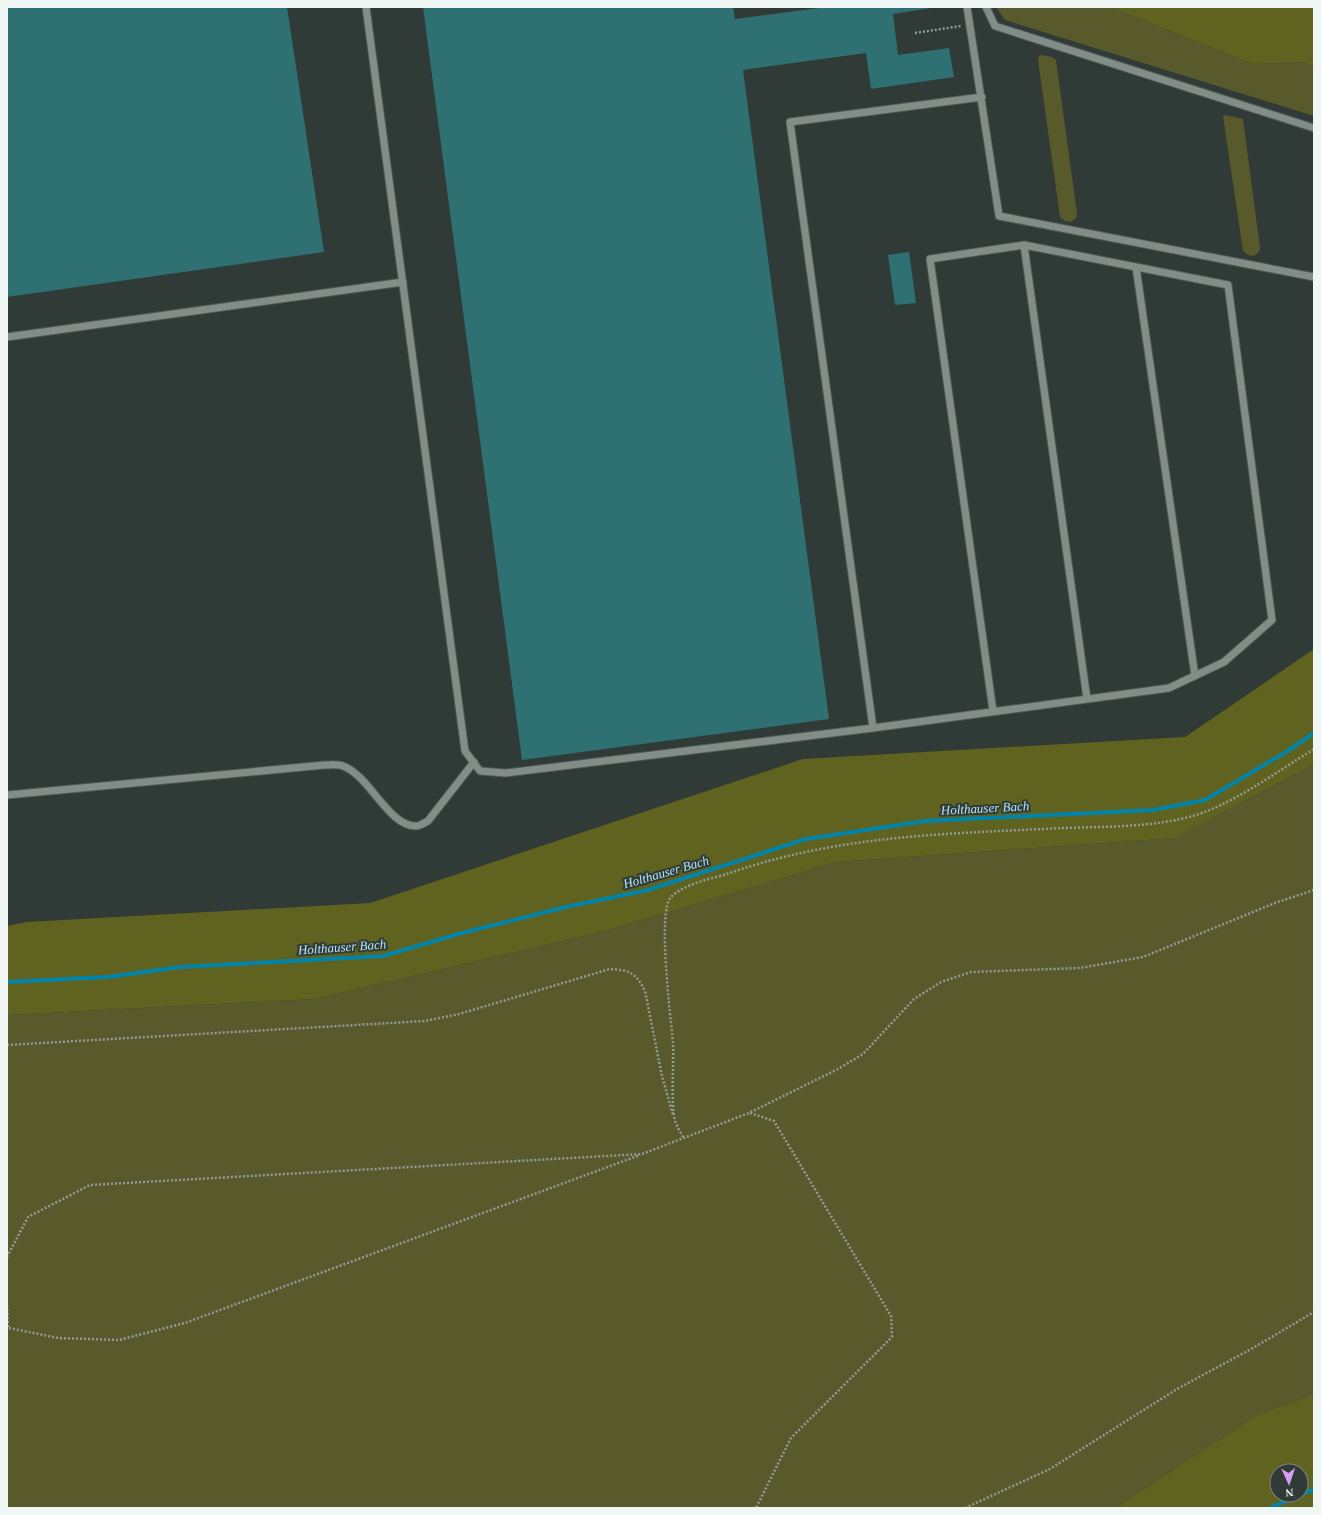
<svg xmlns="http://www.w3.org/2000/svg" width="1321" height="1515" viewBox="0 0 1321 1515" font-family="Georgia,serif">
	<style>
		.green { fill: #585a2b }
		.forest { fill: #606320; fill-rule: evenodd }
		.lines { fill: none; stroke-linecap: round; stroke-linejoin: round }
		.stream { stroke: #0084aa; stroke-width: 4 }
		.building { fill: #2f7173 }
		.lane-casing { stroke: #505855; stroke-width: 9 }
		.path { stroke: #939b97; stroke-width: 2.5; stroke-dasharray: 2 2; stroke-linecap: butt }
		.lane { stroke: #828d88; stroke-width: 7 }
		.labels { text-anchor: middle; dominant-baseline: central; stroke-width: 4; stroke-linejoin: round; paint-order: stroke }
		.water-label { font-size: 13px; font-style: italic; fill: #b5e4f9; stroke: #303a36 }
	</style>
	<rect width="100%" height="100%" fill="#303a36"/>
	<!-- green -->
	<path class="green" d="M996,7h114l143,57 49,-2 12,4v50l-309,-96z
		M1042,55l10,2 4,3 21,154 -1,4 -5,4 -6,-1 -5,-4 -22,-157 1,-4z
		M1225,115l18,4 17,129 -1,4 -5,4 -6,-1 -5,-4 -20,-135z
		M1314,764v630l-57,21 -142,93h-1108v-493l307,-16 291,-68 232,-69 336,-24z"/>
	<!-- forest -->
	<path class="forest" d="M1110,7h204v59l-12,-4 -49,2z
		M1314,649v115l-140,74 -337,24 -232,69 -291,68 -307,16v-89l20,-4 343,-19 433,-144 382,-22z
		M1314,1394v114h-199l142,-93zM1277,1471h24v24h-24z"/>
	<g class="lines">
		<!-- stream -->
		<path class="stream" d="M7,982l101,-5 72,-10 203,-11 79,-23 104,-26 82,-17 158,-51 120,-18 227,-11 52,-10 81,-48 28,-19
			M1301,1495l13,-6
			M1270,1508l30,-13"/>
	</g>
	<!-- building -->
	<path class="building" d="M7,7h280l37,245 -317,45z
		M423,7h310l2,12 91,-12h112l-45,7 5,41 51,-7 5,29 -83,12 -5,-36 -123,17 86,649 -307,41z
		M909,252l7,51 -21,2 -7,-50z"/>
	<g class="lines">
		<defs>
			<path id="lane" d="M366,7l99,744 15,20 26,2 367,-45 -83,-606 192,-25
				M967,7l32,209 315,61
				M986,7l9,19 319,102
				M1024,245l63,454
				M1136,267l59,409
				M7,337l396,-55
				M873,728l296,-40 55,-26 48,-42 -44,-335 -204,-40 -94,14 63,452
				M7,795l317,-30c6,0 14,-1 19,1 27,10 45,60 73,60 4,0 8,-3 12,-5l46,-59"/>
		</defs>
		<!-- lane casing -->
		<use href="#lane" class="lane-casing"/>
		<!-- path -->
		<path class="path" d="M915,33l46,-7
			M7,1045l418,-24 34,-7 151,-45c20,1 26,4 35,22l17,85 11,39
			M750,1113l24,8 117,195 1,21 -101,101 -35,70
			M683,1137c-3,-6 -8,-13 -9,-21 -3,-24 0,-49 -1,-73 -2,-24 -16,-132 -2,-146 14,-14 41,-18 59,-24 103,-36 205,-39 313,-44 48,-3 99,0 146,-12 40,-10 89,-46 125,-68
			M7,1257l21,-40 62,-32 552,-31 107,-41 89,-44 25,-15 51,-55 27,-17 30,-10 109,-4 63,-11 132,-54 39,-13
			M7,1305l1,23
			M9,1328l49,10 61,2 66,-17 455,-168
			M965,1508l85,-39 127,-80 76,-41 61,-36"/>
		<!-- lane -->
		<use href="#lane" class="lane"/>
	</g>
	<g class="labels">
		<!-- water labels -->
		<g class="water-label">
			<text transform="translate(985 808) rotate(-3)">Holthauser Bach</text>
			<text transform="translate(666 872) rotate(-16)">Holthauser Bach</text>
			<text transform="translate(342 947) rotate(-4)">Holthauser Bach</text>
		</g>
	</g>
	<!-- border -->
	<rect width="1321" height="1515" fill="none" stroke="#f0f6f3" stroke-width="16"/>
	<!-- north arrow -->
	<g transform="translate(1289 1483) rotate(177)"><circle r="19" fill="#303a36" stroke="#7d8582"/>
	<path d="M0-3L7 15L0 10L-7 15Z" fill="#d89bf8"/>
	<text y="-6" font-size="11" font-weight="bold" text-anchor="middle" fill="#f0f6f3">N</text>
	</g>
</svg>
